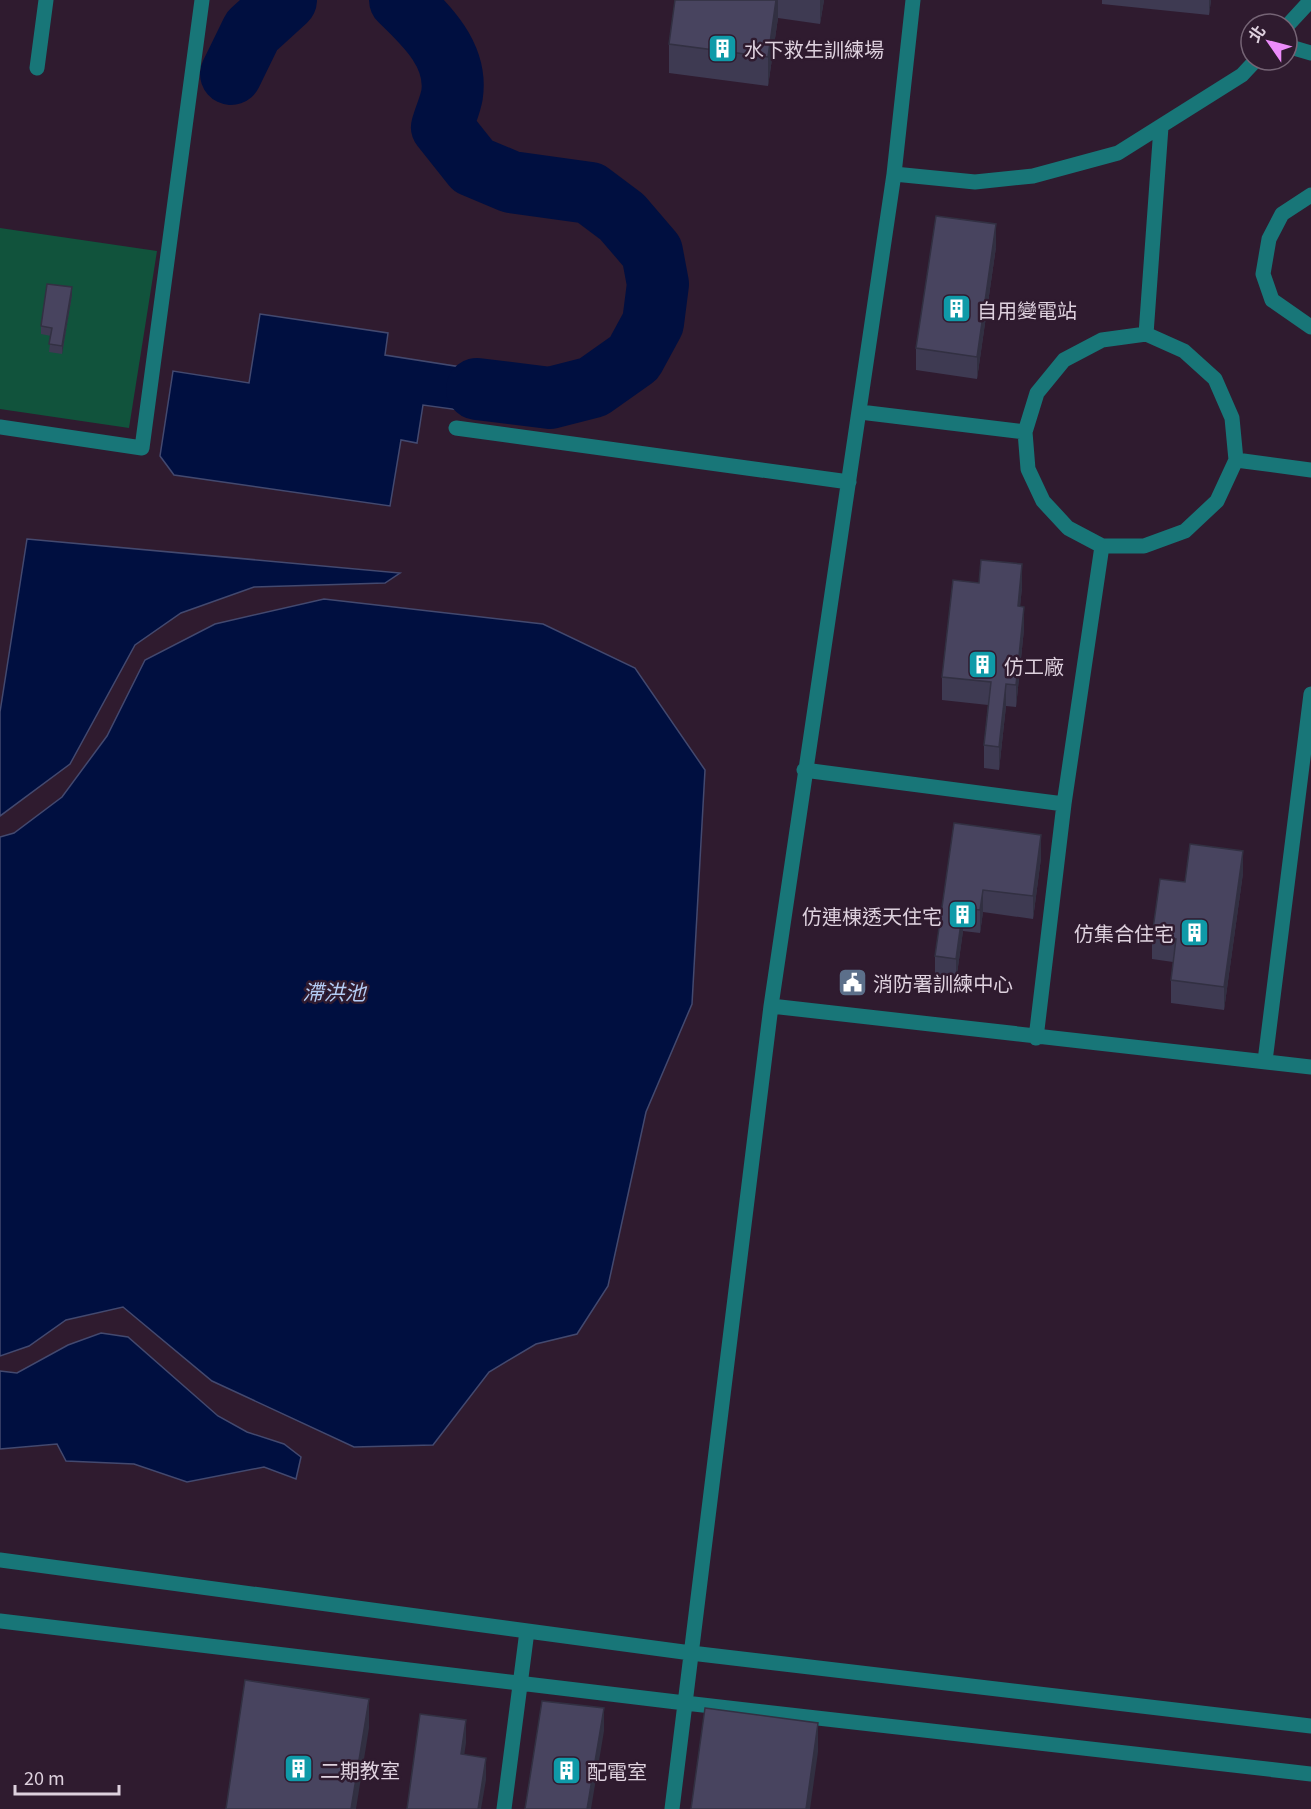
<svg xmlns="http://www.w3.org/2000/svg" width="1311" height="1809" viewBox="0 0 1311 1809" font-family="Georgia,'Noto Sans TC',serif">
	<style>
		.green { fill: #11533c }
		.water { fill: #000f40; stroke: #43496f; stroke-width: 1.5 }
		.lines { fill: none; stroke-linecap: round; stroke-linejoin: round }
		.river { stroke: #000f40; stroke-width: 62 }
		.minor { stroke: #187678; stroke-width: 15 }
		.wall { fill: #3e3a52 }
		.shaded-wall { fill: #323042 }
		.building { fill: #48445f; stroke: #323042; stroke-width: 1.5 }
		.labels { text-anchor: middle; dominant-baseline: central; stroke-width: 5; stroke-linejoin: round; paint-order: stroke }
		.poi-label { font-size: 20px; fill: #ded1de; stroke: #2f1b2f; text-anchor: start }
		.water-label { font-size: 21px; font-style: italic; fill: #b4ccf4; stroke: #2f1b2f }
	</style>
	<rect width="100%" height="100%" fill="#2f1b2f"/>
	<!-- green -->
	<path class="green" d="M0,228l157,23 -28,177 -129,-19z"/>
	<!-- water -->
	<path class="water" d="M260,314l128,19 -3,22 95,15 -6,42 -51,-7 -6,38 -16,-3 -11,66 -216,-31 -14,-19 13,-85 76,12z
		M27,539l373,34 -15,10 -131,4 -73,26 -46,32 -65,119 -70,52v-104z
		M324,599l219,25 92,44 70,102 -13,234 -46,108 -38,174 -31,48 -41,10 -47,28 -56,73 -79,2 -142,-66 -89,-74 -57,13 -37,26 -29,10v-519l14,-4 48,-36 45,-61 38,-76 70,-36z
		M101,1333l27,4 90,79 29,16 37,12 17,13 -5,22 -32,-12 -77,15 -53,-18 -68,-3 -9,-17 -57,5v-78l17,2 51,-28z"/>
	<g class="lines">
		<!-- river -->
		<path class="river" d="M400,0c26,25 58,55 52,95 -2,11 -7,21 -10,32l31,39 38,16 79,11 32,24 30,35 6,32 -5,39 -19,35 -41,29 -43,11 -73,-9
			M231,74l21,-43 34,-31"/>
		<!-- minor -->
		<path class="minor" d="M1287,26l24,-26
			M1287,46l24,7
			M37,68l9,-68
			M894,174l81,8 58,-6 85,-23 124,-78 14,-15
			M1311,195l-29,19 -13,25 -6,35 9,26 39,27
			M1146,334l38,17 31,28 17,39 4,42 -19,41 -32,30 -41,15h-42l-34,-18 -25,-27 -15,-32 -3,-37 12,-39 27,-33 38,-20z
			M1146,334l15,-207
			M860,412l165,20
			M0,427l142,21 60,-448
			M456,428l393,54
			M1236,460l75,10
			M804,770l260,34
			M771,1006l540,61
			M1036,1038l28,-234 38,-258
			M1265,1061l46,-367
			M0,1560l691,93 620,73
			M0,1621l685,82 626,71
			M504,1809l23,-178
			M672,1809l99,-803 123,-832 19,-174"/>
	</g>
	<!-- wall -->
	<path class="wall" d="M675,0h149l-4,24 -42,-6 -10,68 -99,-13v-29z
		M1102,0h109l-2,15 -107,-11z
		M996,247l-19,132 -61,-9v-22z
		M72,295l-10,59 -13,-2 2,-16 -10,-2v-8z
		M1022,587l-2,19 4,23 -8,78 -10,-1 -7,64 -15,-2v-23l4,-40 -46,-5v-23z
		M954,823l87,35 -8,61 -50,-7 -3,21 -17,-2 -7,50 -21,-2v-23z
		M1243,873l-19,137 -53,-7v-23l2,-18 -21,-3v-23l33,-54z"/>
	<!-- shaded-wall -->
	<path class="shaded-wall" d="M776,0h2v18l-10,68v-29z
		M820,0h4l-4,24z
		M1209,0h2l-2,15z
		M996,224v23l-19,132v-22z
		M72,287v8l-10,59v-8z
		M1022,564v23l-4,42v-23z
		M1024,607v22l-8,78v-22z
		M1006,684v22l-7,64v-23z
		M1041,835v23l-8,61v-23z
		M1243,851v22l-19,137v-23z
		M983,890v22l-3,21v-23z
		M963,908v23l-7,50v-22z
		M369,1699v29l-13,81h-5z
		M604,1708v23l-13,78h-4z
		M466,1720v23l-5,34v-23z
		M818,1723v29l-8,57h-4z
		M486,1758v22l-5,29h-3z"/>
	<!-- building -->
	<path class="building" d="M675,0h101l-8,57 -99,-13z
		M936,216l60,8 -19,133 -61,-9z
		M47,284l25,3 -10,59 -13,-2 3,-16 -11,-2z
		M981,560l41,4 -4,42 6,1 -8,78 -10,-1 -7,63 -15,-2 7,-63 -49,-5 11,-97 26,3z
		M954,823l87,12 -8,61 -50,-6 -3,20 -17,-2 -7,51 -21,-3z
		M1190,844l53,7 -19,136 -53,-7 5,-41 -24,-3 8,-57 25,3z
		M245,1680l124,19 -18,110h-125z
		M542,1701l62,7 -17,101h-62z
		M705,1708l113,15 -12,86h-115z
		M420,1714l46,6 -5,34 25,4 -8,51h-71z"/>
	<!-- icons -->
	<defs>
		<symbol id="building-square" viewBox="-11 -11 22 22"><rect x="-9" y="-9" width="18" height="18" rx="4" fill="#0f9aa8" stroke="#2f1b2f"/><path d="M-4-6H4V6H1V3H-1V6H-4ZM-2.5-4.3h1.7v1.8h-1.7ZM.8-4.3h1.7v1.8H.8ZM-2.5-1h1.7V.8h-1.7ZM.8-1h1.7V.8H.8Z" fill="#fff"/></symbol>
		<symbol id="civic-square" viewBox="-11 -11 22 22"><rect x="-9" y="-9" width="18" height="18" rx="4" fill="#5c6f8a" stroke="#2f1b2f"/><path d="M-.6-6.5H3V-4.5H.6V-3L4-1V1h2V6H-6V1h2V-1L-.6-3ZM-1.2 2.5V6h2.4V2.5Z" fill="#fff"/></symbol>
	</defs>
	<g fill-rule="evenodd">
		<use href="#building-square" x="706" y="32" width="33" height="33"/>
		<use href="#building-square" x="940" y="292" width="33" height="33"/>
		<use href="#building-square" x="966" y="648" width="33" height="33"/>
		<use href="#building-square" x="946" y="898" width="33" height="33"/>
		<use href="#building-square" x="1178" y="916" width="33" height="33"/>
		<use href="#civic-square" x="836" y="966" width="33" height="33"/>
		<use href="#building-square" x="282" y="1752" width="33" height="33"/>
		<use href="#building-square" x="550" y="1754" width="33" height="33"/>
	</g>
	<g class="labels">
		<!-- poi labels -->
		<g class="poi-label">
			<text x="744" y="48">水下救生訓練場</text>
			<text x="977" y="309">自用變電站</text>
			<text x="1004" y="665">仿工廠</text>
			<text x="942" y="915" text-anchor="end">仿連棟透天住宅</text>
			<text x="1174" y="932" text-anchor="end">仿集合住宅</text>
			<text x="873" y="982">消防署訓練中心</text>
			<text x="320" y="1769">二期教室</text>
			<text x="587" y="1770">配電室</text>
		</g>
		<!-- water labels -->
		<g class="water-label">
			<text x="334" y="991">滯洪池</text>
		</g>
	</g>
	<!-- north arrow -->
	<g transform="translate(1269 42) rotate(305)"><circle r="28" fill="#2f1b2f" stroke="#756475" stroke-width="1.5"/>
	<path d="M0-4.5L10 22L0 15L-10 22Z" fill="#ec8cfa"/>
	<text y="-9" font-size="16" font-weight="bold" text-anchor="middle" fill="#ded1de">北</text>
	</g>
	<!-- scale -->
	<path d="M15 1785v9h104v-9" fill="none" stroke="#ded1de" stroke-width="3"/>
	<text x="24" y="1785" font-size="18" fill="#ded1de" stroke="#2f1b2f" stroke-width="4.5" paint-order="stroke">20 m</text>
</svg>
